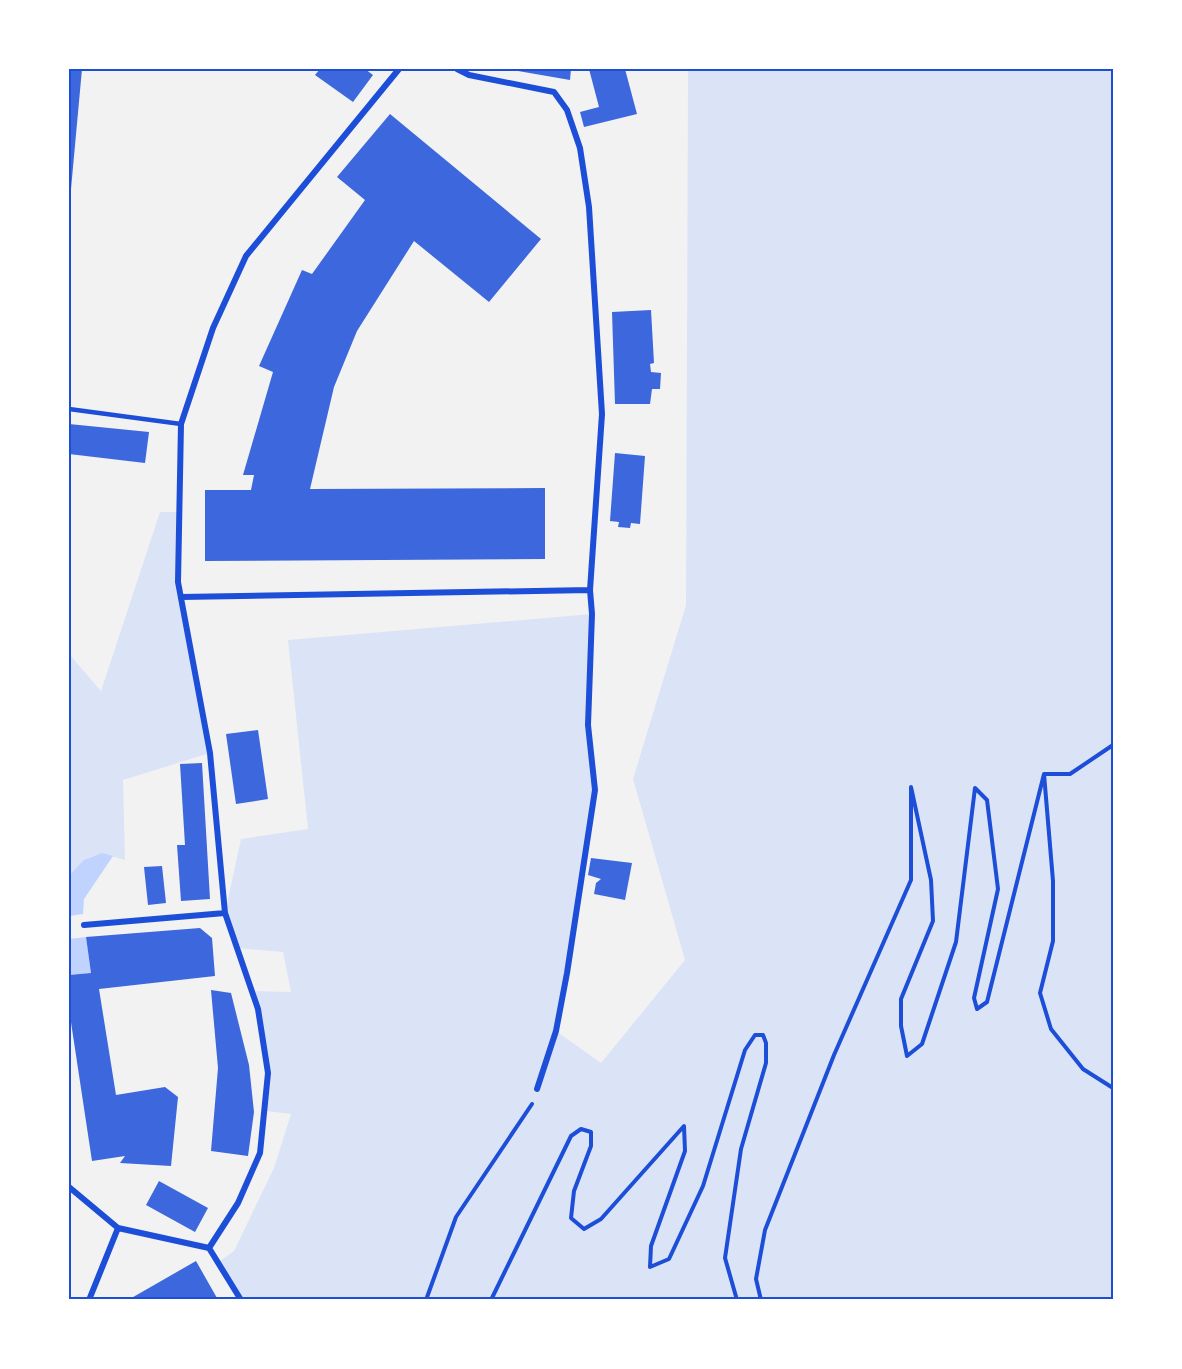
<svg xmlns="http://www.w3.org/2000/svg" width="1182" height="1369" viewBox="0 0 1182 1369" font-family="'Playfair Display',serif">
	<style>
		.green { fill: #dbe4f7 }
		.water { fill: #bfd3fe }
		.building { fill: #3d67dc }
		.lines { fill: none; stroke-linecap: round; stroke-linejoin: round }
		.path { stroke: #1d4ed8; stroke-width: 4 }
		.service { stroke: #1d4ed8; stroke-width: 4.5 }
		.minor { stroke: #1d4ed8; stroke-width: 6 }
		.neatline { fill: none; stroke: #1d4ed8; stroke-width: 2 }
	</style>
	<rect width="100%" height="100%" fill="#f2f2f2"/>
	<!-- green -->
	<path class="green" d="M688,69h425v1231h-872l-24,-37 17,-12 40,-83 17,-54 -25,-3 2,-38 -17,-82 40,1 -8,-40 -46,-4 -12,-35 16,-74 67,-10 -20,-189 304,-26 -4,111 7,65 -39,241 45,32 84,-103 -52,-181 53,-174z
		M160,512h19l-1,70 32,171 -87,27 2,80c-30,-9 -34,-7 -56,15v-221l32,37z"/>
	<!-- water -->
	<path class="water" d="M102,853l11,3 -29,43 -1,15 -14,2v-41l15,-15z
		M86,937l5,36 -22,2v-36z"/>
	<!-- building -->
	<path class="building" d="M69,69h13l-11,120h-2z
		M320,69h45l8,6 -20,27 -38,-27z
		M506,69h65l-1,11z
		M589,69h36l12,45 -53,13 -4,-15 19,-5z
		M390,114l151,125 -52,63 -75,-61 -57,90 -23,56 -24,102 235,-1v71l-340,2v-71h46l3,-15h-11l30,-103 -14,-6 43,-96 10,4 53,-74 -28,-23z
		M651,310l3,53 -4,1 1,8 10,1 -1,16h-8l-2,15h-35l-3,-92z
		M69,424l80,8 -4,31 -76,-9z
		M615,453l30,3 -5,68 -9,-1 -1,5 -12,-1 1,-5 -9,-1z
		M258,730l10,69 -32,5 -10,-70z
		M202,763l8,136 -29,2 -4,-56h8l-5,-81z
		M591,858l41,5 -7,37 -31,-6 2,-11 5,-4 -13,-4z
		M162,866l4,37 -18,2 -4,-38z
		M200,928l12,10 3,38 -116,13 17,106 49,-8 13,10 -7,69 -51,-3 5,-7 -33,5 -23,-152v-34l22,-2 -5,-36z
		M211,990l20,3 18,72 5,47 -6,44 -37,-5 7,-83z
		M159,1181l49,27 -13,24 -49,-27z
		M196,1261l21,37 -4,2h-85z"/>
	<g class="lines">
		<!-- path -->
		<path class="path" d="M1113,745l-43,29h-26l9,107v60l-13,52 11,36 32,40 30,19
			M426,1300l30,-83 76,-113
			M491,1300l80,-164 10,-7 10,3v14l-17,45 -3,27 13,11 17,-10 83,-93 1,25 -34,95 -1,21 19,-8 34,-73 42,-136 10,-15h8l3,8v20l-25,86 -16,109 12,42
			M761,1300l-5,-21 9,-49 69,-175 77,-175v-93l20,93 2,41 -32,78v27l6,30 15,-12 34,-102 19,-154 12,12 11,89 -24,109 3,11 10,-7 57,-228"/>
		<!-- service -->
		<path class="service" d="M69,409l112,15"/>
		<!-- minor -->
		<path class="minor" d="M457,69l12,6 85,17 13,18 13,38 9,59 13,207 -12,176 2,24 -4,111 7,65 -28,183 -11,58 -19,58
			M181,597l409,-7
			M84,925l141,-12
			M69,1187l49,41 91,20
			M209,1248l29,-45 22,-50 8,-80 -10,-64 -33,-96 -15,-160 -32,-171 3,-158 32,-96 33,-72 153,-187
			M209,1248l32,52
			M89,1300l29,-72"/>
	</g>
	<!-- border -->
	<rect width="1182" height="1369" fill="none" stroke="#ffffff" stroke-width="141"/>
	<rect x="70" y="70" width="1042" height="1228" class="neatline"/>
</svg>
